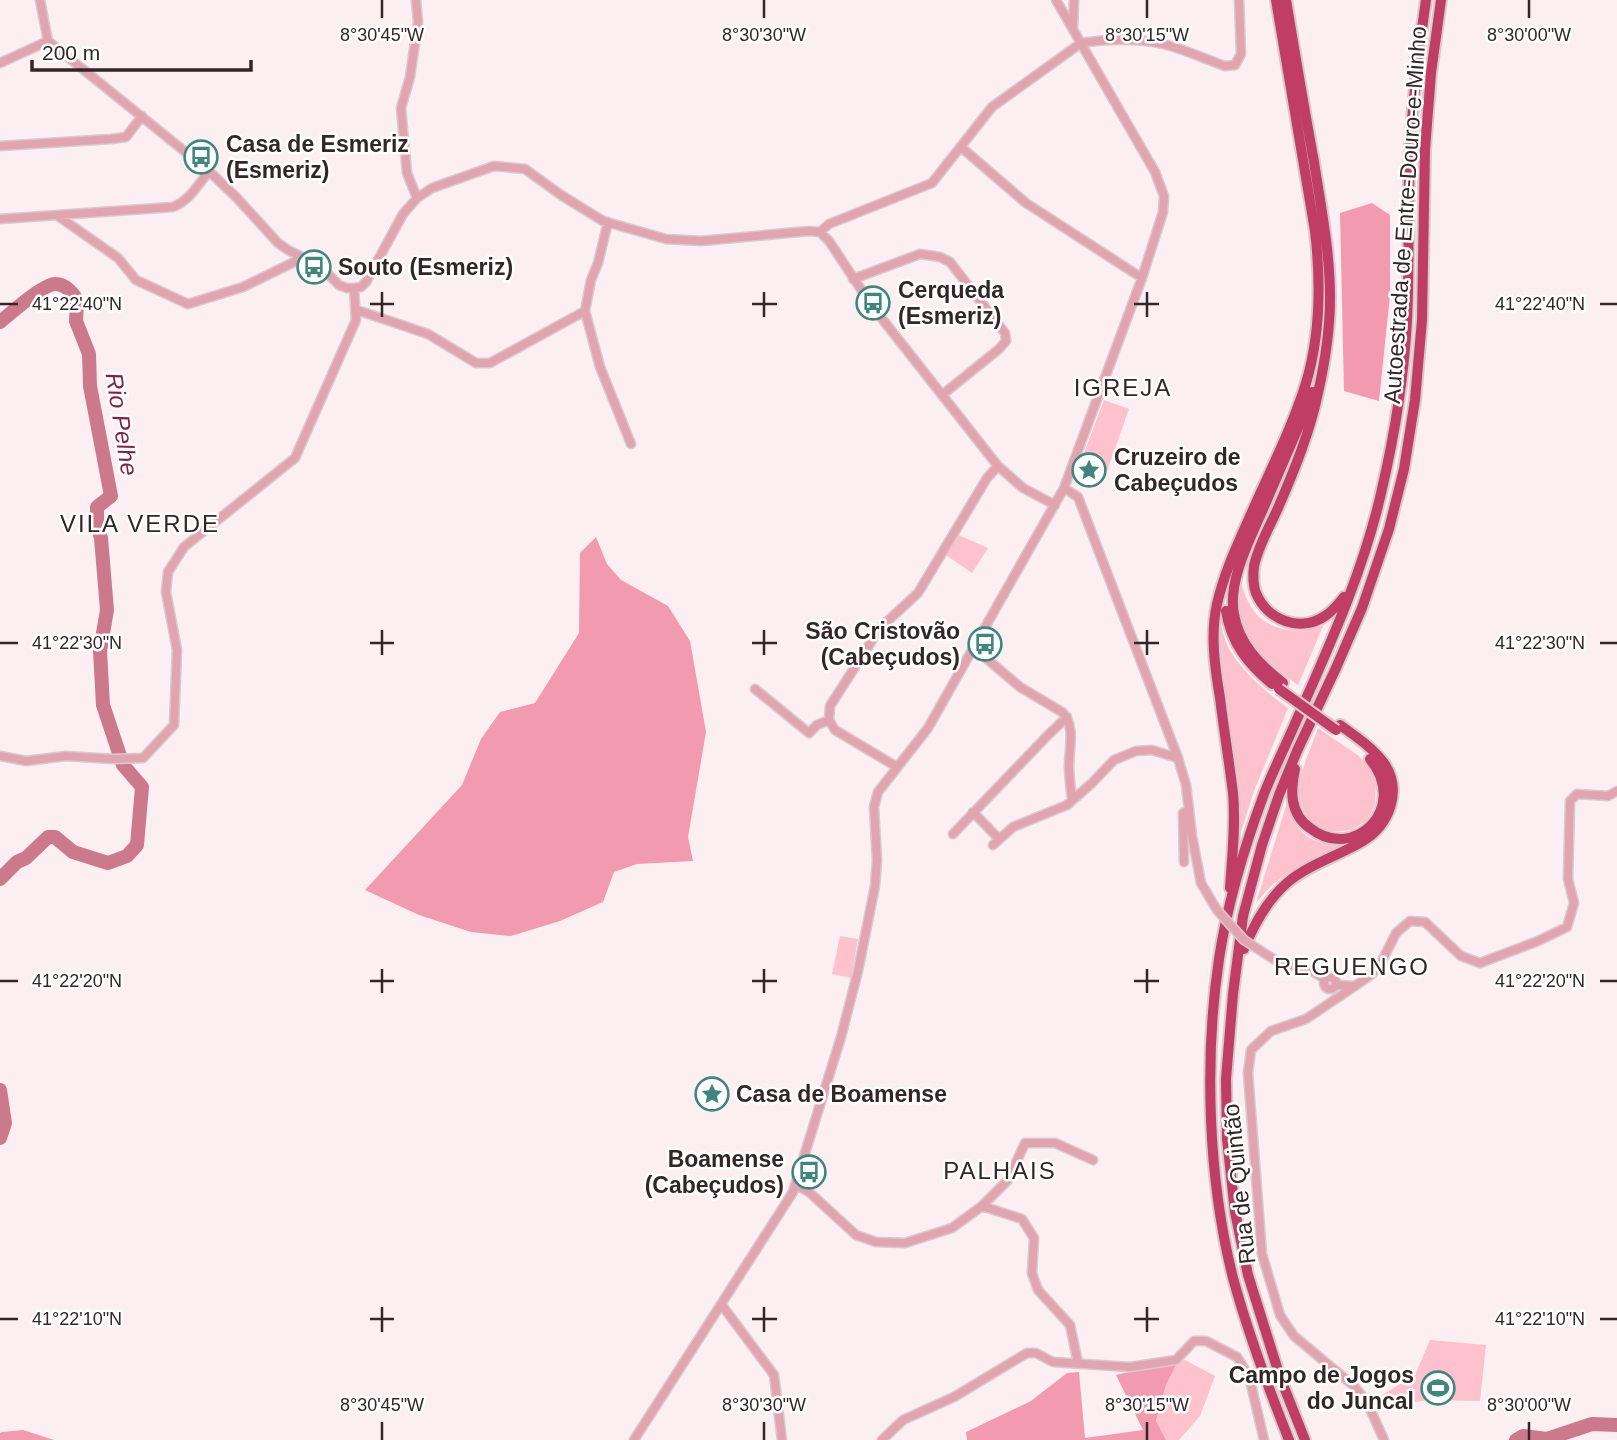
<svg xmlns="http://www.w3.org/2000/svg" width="1617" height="1440" viewBox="0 0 1617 1440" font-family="Arial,sans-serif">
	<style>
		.green { fill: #fec1ce }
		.forest { fill: #f29aaf }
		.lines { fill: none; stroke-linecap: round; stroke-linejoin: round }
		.river { stroke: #cd798d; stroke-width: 14 }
		.minor-casing { stroke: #d8cbce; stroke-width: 11 }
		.highway-casing { stroke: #d8cbce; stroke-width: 14 }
		.minor { stroke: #e2a4b1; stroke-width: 8 }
		.highway { stroke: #bf3d67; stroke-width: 10 }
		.minor-bridge-casing { stroke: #d8cbce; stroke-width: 11; stroke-linecap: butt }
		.highway-bridge-casing { stroke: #d8cbce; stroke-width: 14; stroke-linecap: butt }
		.minor-bridge { stroke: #e2a4b1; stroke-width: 8 }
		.highway-bridge { stroke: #bf3d67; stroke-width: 10 }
		.ticks { fill: none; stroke: #322629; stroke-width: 2.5 }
		.labels { text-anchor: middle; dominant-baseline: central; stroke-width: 5; stroke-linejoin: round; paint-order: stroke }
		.poi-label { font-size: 23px; font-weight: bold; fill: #322629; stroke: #fff; text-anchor: start }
		.street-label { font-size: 23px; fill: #322629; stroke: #fff }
		.neighbourhood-label { font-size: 24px; letter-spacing: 2px; fill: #322629; stroke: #fff }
		.water-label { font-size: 24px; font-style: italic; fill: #852043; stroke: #fff }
		.ticks-label { font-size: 18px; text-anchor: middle; fill: #322629; stroke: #fff; stroke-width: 5; stroke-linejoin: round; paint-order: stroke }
	</style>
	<rect width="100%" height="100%" fill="#fceff2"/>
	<!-- green -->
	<path class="green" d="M1104,400l25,9 -22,62 -26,-10z
		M954,533l34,15 -16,25 -29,-20z
		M1241,583c8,27 19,43 49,47 4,0 7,1 11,1 8,-1 14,-5 22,-5l-25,59c-27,-19 -59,-43 -59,-79 0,-8 2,-16 2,-23z
		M1219,617c3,9 4,19 8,27 10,24 40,49 61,64l-34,83 -15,47v-46l-20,-147z
		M1318,728l41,28 12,14 5,16 -1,18 -7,16 -17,10 -22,2 -20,-11 -10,-20 -1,-19z
		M1287,803c9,33 27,43 60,42 -25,10 -50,20 -71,37 -8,6 -14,14 -20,21z
		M840,936l18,3 -7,39 -19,-4z
		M1430,1340l56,5 -6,56 -54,-1 -49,10 -3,-10 41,-25z
		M1185,1360l30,16 -15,40 -21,24h-13l-10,-18 10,-37 12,-24z"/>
	<!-- forest -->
	<path class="forest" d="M1372,203l18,12v80l-11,106 -35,-10 -4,-178z
		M596,537l11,27 14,16 47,26 22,35 16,91 -18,105 5,24 -56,3 -23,8 -11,30 -43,19 -49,15 -40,-4 -52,-17 -54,-25 97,-105 19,-46 19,-27 35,-9 44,-70 1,-80z
		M1178,1361l-12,24 -10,36 10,19h-199l-1,-8 65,-31 36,-28 12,-1 6,66 58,-8 -27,-55z
		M23,1430l31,10h-54v-7l2,-1z"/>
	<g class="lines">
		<!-- river -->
		<path class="river" d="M0,322c10,-8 44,-39 56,-38 9,0 17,9 21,16l-1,21 13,33 1,32 21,110 -14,11v18l4,13 6,72 -7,41 3,54 20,60 19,22 -5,58 -10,11 -19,7 -35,-11 -18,-15h-7l-22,21 -9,4 -17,17
			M0,1090l5,33 -5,15
			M1516,1440l7,-4 24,3 45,-15 25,1"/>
		<defs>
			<path id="minor" d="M40,0l8,41
				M416,0l2,22 -8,55 -9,31 6,65 10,25
				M1073,27l1,-27
				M48,41l161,130 28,27 41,45 10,7 32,16 19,19 8,3h7
				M0,63l48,-22
				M0,146l111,-7 15,-2 16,-21
				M962,148l64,55 116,75
				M58,216l60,42 18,22 52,24 55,-17 51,-25 7,-5
				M0,219l173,-12c17,-7 25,-22 36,-36
				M608,222l-10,41 -7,17 -6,31 15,56 31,77
				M820,232l9,-8 103,-41 60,-76 89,-64c26,-4 56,-5 82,1 21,5 42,15 62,22l10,-1 6,-11 -2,-54
				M853,279l67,-25 20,3 10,5 55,71 1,8 -7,8 -57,46
				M354,288l7,-1 5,-5 37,-68 14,-16 15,-10 62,-22 31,3 36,26 42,26 63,18 35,2 108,-10 11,1 9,9 43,65 126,160 25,22 32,17
				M357,310l71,24 48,29h14l95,-52
				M1064,488l14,9 100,261 8,27 6,51 9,47
				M974,648l46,39 42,25c14,14 7,36 7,54 0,12 2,23 3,34
				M755,689l54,44 8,-8 12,-5
				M829,720l1,-14 50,-78 38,-35 69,-115 11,-12
				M829,720l6,10 62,37
				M0,756l26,5 40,-5 47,3 30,-1 31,-33 3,-75 -11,-58 2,-20 16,-25 111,-89 61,-138 -2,-32
				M973,812l26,27
				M953,834l96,-100 18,-17
				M993,845l20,-18 54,-22 25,-22 22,-23 22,-9 16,-1 26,8
				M1184,862l-1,-49 6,-4
				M1275,960l39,12 11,7
				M1324 983a6 6 0 1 1 12 0a6 6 0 1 1-12 0Z
				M1336,985l19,1 17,-12 10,-13 14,-28 14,-12 15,1 36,34 19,7 58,-22 29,-14 7,-24 -6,-24 2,-78 7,-7 31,2 9,-5
				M1355,986l-49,33 -35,12 -20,19 -3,23 14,181 18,61 14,21 60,50 13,16 17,38
				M796,1185l13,7 47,43 20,7 29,1 47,-15 30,-22 26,-26 17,-37h30l38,17
				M982,1206l40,13 12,19 -2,35 6,17 32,35 8,38
				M721,1304l53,71 8,65
				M634,1440l159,-248 48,-155 17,-66 17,-85 2,-26 -3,-53 4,-15 50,-64 136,-240 78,-210 21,-66 1,-16 -9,-24 -99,-172
				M882,1440l21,-20 51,-23 73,-44h9l17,9 77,5 46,-7 18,-19h12l31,16 12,19 15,64"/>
			<path id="highway" d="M1286,0c9,54 18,108 28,162 7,45 16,90 16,136 0,31 -5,64 -12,95 -8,39 -24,78 -40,115 -8,18 -20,38 -24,58 -1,9 -1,19 2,27 11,27 44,40 69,23 8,-5 14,-13 19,-19
				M1226,611c5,32 22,53 46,73
				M1283,683c-23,-18 -44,-39 -49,-69 -7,-35 19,-80 32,-112 13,-30 26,-60 39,-90l7,-20
				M1295,769c-2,10 -4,21 -2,32 2,11 8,21 17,27 44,35 100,-20 60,-69
				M1230,888c2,-31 6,-64 3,-95 -4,-32 -9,-63 -13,-95 -5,-30 -10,-63 -3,-94 8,-35 24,-67 38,-99 18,-40 38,-80 51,-122 15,-50 15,-101 9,-152l-39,-231
				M1244,949c10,-25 23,-49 44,-67 22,-18 50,-26 75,-41 26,-16 40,-50 21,-78 -12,-16 -29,-27 -44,-38
				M1289,1440c-21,-53 -41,-107 -56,-162 -25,-99 -29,-218 -14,-319 8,-53 26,-114 45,-165 9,-23 20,-45 30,-68 34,-77 70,-155 88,-237 13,-56 22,-112 25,-169 3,-57 0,-115 3,-172 3,-50 9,-99 16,-148
				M1305,1440l-25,-63 -32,-102 -13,-63 -8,-73 -1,-60 7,-85 10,-78 19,-71 17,-50 18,-44 39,-83 26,-60 27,-79 15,-60 11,-69 7,-80 3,-171 6,-76 10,-73"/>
		</defs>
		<!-- minor casing -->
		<use href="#minor" class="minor-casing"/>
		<!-- highway casing -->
		<use href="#highway" class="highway-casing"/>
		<!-- minor -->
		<use href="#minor" class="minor"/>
		<!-- highway -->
		<use href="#highway" class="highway"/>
		<defs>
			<path id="minor-bridge" d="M1201,883l16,27 27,30 31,20"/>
			<path id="highway-bridge" d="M1279,689l57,41"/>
		</defs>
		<!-- minor-bridge casing -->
		<use href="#minor-bridge" class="minor-bridge-casing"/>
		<!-- highway-bridge casing -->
		<use href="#highway-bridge" class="highway-bridge-casing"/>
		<!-- minor-bridge -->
		<use href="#minor-bridge" class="minor-bridge"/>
		<!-- highway-bridge -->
		<use href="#highway-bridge" class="highway-bridge"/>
	</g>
	<!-- ticks -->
	<path class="ticks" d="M382,0v18M764,0v18M1147,0v18M1529,0v18M382,292v25M764,292v25M1147,292v25M0,304h18M370,304h24M752,304h25M1134,304h25M1600,304h17M382,630v25M764,630v25M1147,630v25M0,643h18M370,643h24M752,643h25M1134,643h25M1600,643h17M382,969v24M764,969v24M1147,969v24M0,981h18M370,981h24M752,981h25M1134,981h25M1600,981h17M382,1307v25M764,1307v25M1147,1307v25M0,1319h18M370,1319h24M752,1319h25M1134,1319h25M1600,1319h17M382,1422v18M764,1422v18M1147,1422v18M1529,1422v18"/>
	<!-- icons -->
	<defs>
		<symbol id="bus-ring" viewBox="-11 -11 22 22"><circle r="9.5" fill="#fff" stroke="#41867e" stroke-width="1.5"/><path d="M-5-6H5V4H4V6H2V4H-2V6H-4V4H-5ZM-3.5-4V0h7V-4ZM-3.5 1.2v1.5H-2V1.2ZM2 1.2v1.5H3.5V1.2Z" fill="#41867e"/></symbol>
		<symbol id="sight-ring" viewBox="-11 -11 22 22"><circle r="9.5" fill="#fff" stroke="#41867e" stroke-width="1.5"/><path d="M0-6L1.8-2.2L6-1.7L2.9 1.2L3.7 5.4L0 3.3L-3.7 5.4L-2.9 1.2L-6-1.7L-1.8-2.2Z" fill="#41867e"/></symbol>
		<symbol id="stadium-ring" viewBox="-11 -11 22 22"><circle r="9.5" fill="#fff" stroke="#41867e" stroke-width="1.5"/><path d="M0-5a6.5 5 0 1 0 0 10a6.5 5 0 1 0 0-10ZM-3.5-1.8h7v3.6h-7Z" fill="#41867e"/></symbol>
	</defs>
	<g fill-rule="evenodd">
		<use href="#bus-ring" x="182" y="138" width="38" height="38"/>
		<use href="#bus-ring" x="295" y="248" width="38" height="38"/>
		<use href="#bus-ring" x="854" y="284" width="38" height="38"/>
		<use href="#sight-ring" x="1070" y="451" width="38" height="38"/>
		<use href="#bus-ring" x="966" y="625" width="38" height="38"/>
		<use href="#sight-ring" x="693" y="1075" width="38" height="38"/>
		<use href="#bus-ring" x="790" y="1153" width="38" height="38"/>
		<use href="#stadium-ring" x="1419" y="1369" width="38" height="38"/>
	</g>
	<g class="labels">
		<!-- poi labels -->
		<g class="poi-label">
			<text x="226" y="144">Casa de Esmeriz<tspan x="226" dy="26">(Esmeriz)</tspan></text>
			<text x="338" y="267">Souto (Esmeriz)</text>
			<text x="898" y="290">Cerqueda<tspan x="898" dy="26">(Esmeriz)</tspan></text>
			<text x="1114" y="457">Cruzeiro de<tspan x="1114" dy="26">Cabeçudos</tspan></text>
			<text x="960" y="631" text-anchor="end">São Cristovão<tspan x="960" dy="26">(Cabeçudos)</tspan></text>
			<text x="736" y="1094">Casa de Boamense</text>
			<text x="784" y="1159" text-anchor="end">Boamense<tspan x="784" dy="26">(Cabeçudos)</tspan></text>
			<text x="1414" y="1375" text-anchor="end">Campo de Jogos<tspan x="1414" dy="26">do Juncal</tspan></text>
		</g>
		<!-- street labels -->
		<g class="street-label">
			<text transform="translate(1405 215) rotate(-86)">Autoestrada de Entre-Douro-e-Minho</text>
			<text transform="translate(1239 1184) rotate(-96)">Rua de Quintão</text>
		</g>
		<!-- neighbourhood labels -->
		<g class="neighbourhood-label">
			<text x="1123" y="387">IGREJA</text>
			<text x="140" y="523">VILA VERDE</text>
			<text x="1352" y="966">REGUENGO</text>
			<text x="1000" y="1170">PALHAIS</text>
		</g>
		<!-- water labels -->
		<g class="water-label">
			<text transform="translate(122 424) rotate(81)">Rio Pelhe</text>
		</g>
	</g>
	<g class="ticks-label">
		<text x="382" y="41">8°30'45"W</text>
		<text x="764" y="41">8°30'30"W</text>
		<text x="1147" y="41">8°30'15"W</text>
		<text x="1529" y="41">8°30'00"W</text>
		<text x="77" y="310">41°22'40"N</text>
		<text x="1540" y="310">41°22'40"N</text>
		<text x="77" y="649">41°22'30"N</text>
		<text x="1540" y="649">41°22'30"N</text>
		<text x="77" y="987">41°22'20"N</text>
		<text x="1540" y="987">41°22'20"N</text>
		<text x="77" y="1325">41°22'10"N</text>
		<text x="1540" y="1325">41°22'10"N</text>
		<text x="382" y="1411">8°30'45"W</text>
		<text x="764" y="1411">8°30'30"W</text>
		<text x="1147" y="1411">8°30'15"W</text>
		<text x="1529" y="1411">8°30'00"W</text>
	</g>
	<!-- scale -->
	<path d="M32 60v10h219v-10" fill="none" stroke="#322629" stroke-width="3.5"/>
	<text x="42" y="60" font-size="21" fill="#322629" stroke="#ffffff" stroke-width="5" paint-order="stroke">200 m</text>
</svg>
